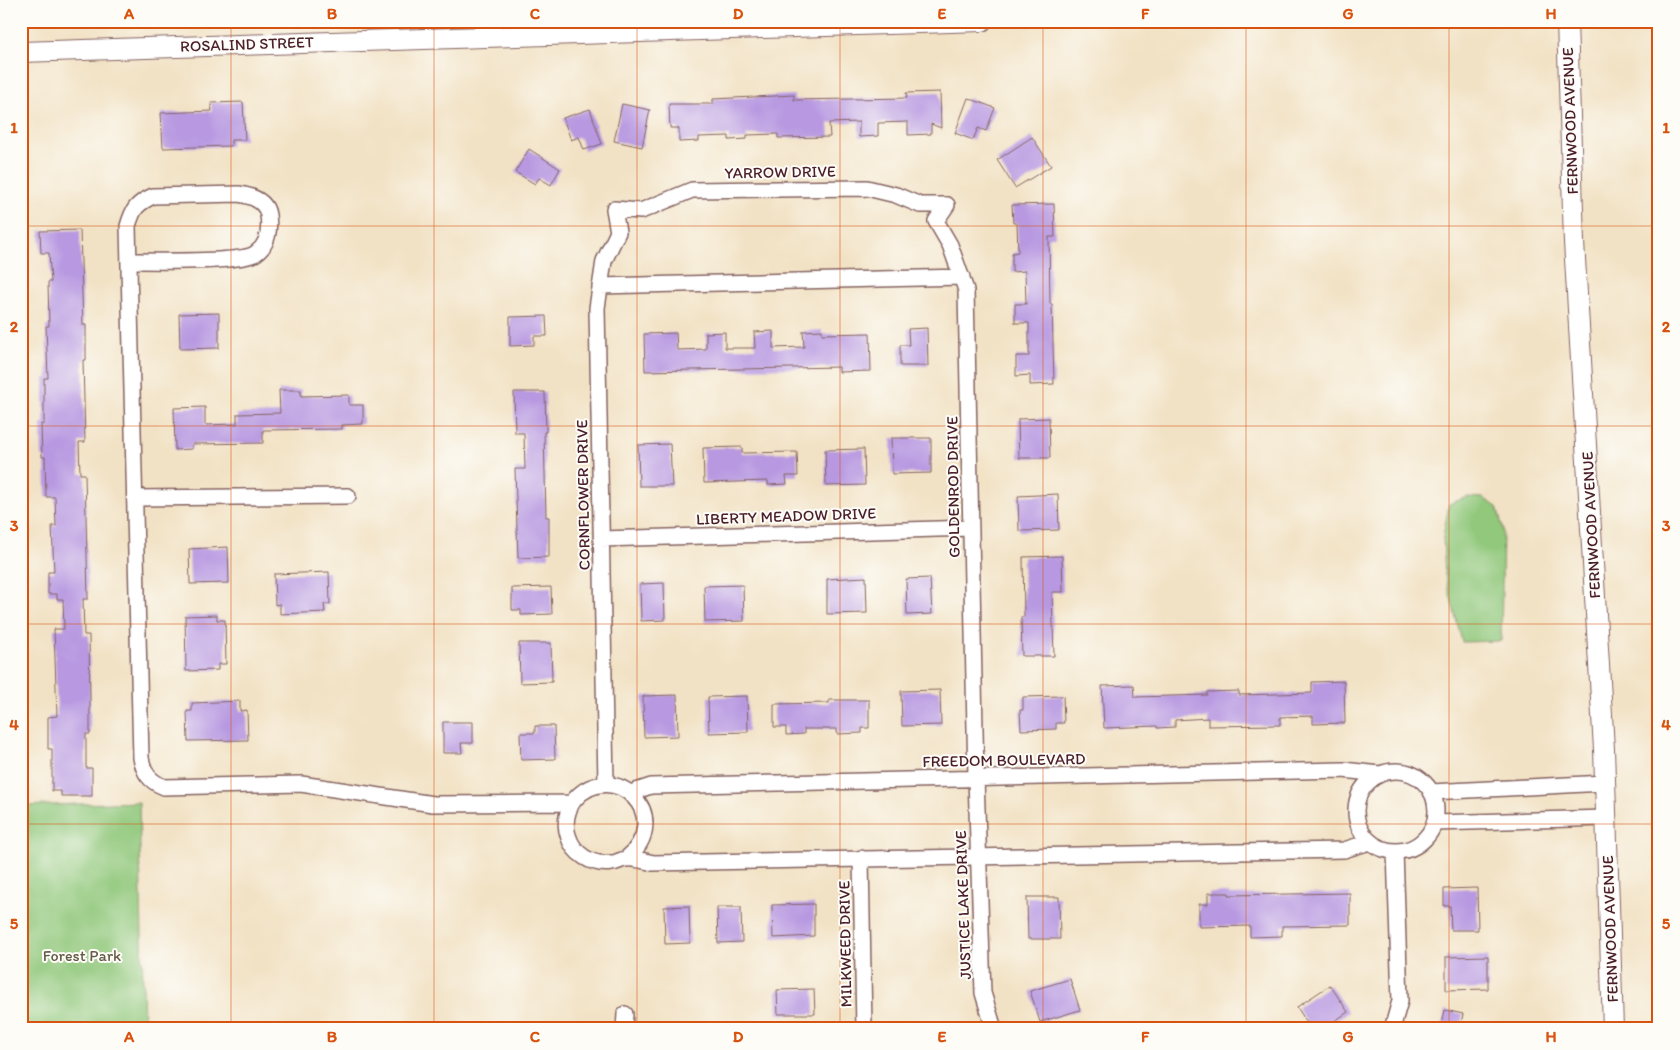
<svg xmlns="http://www.w3.org/2000/svg" width="1680" height="1050" viewBox="0 0 1680 1050" font-family="Itim,sans-serif">
	<style>
		.green { fill: #91c87b; stroke: #6e7453 }
		.building { fill: #b798e1 }
		.lines { fill: none; stroke-linecap: round; stroke-linejoin: round }
		.street-casing { stroke: #856361; stroke-width: 18 }
		.secondary-casing { stroke: #856361; stroke-width: 22 }
		.street { stroke: #fff; stroke-width: 15 }
		.secondary { stroke: #fff; stroke-width: 20 }
		.grid { fill: none; stroke: #d8530f; stroke-width: 1; stroke-opacity: 0.55 }
		.labels { text-anchor: middle; dominant-baseline: central; stroke-width: 4; stroke-linejoin: round; paint-order: stroke }
		.street-label { font-size: 16px; fill: #4a1f2b; stroke: #fdfcf7 }
		.park-label { font-size: 16px; fill: #635a47; stroke: #fdfcf7 }
		.neatline { fill: none; stroke: #d8530f; stroke-width: 2 }
		.grid-label { font-size: 16px; text-anchor: middle; font-weight: bold; fill: #d8530f }
	</style>
	<rect width="100%" height="100%" fill="#fdfcf7"/>
	<filter id="ink" filterUnits="userSpaceOnUse"><feTurbulence type="fractalNoise" baseFrequency=".02" numOctaves="2"/><feDisplacementMap in="SourceGraphic" scale="10" xChannelSelector="R" yChannelSelector="G"/><feConvolveMatrix kernelMatrix="1 2 1 2 8 2 1 2 1" color-interpolation-filters="sRGB"/></filter>
	<filter id="wash" filterUnits="userSpaceOnUse"><feTurbulence type="fractalNoise" baseFrequency=".0096" numOctaves="4" result="noise"/><feDisplacementMap in="SourceGraphic" scale="20" xChannelSelector="R" yChannelSelector="G"/><feGaussianBlur stdDeviation="1.12" result="paint"/><feColorMatrix in="noise" values="0 0 0 0 0 0 0 0 0 0 0 0 0 0 0 0 0 1.4 0 .05"/><feComposite in="paint" operator="in"/></filter>
	<g filter="url(#wash)">
		<rect width="100%" height="100%" fill="#f2e2c5"/>
		<!-- green -->
		<path class="green" d="M1467,497l16,1 14,9 6,22 -2,112 -39,1 -17,-67 -2,-38 6,-33z
			M139,802l5,227h-123v-223z"/>
		<g id="blocks">
			<!-- building -->
			<path class="building" d="M940,92l1,36 -10,-4v10l-23,1v-13l-30,1v13l-19,1v-15l-30,1 1,14 -52,1v-4l-31,1v4l-18,1v-4l-30,1v4l-20,1v-14h-9l-1,-24h44v-5l81,-4v5l113,-2 -1,-5z
				M968,98l27,10 -9,23 -8,-3 -5,12 -18,-7z
				M243,102l2,38h-14v6l-68,2 -2,-35 51,-2 -1,-8z
				M622,104l28,6 -8,37 -28,-6z
				M590,109l12,35 -18,6 -5,-13 -8,3 -8,-22z
				M1032,137l19,29 -36,22 -18,-28z
				M529,149l31,20 -9,16 -12,-7 -4,6 -20,-12z
				M1054,204l1,33h-6l1,67h2l2,80 -24,1v-10l-14,1v-20h13v-33h-14v-19h11l-1,-33 -13,1v-19l6,-1 -1,-29h-4l-1,-18z
				M80,230l3,95h3v35h-3l2,82h-6l1,32h5l3,125h-5l1,36h5l1,65v34h-4v34h6v28h-31v-5h-9v-42h-4v-32l9,-1 -3,-87h10l-1,-30h-6v-5h-9v-22h6l-2,-46h4l-1,-29h-9l-1,-40h-3l-1,-33h3v-46h4l-2,-52h3l-1,-44h3l-2,-29h-8l-1,-22z
				M219,313v35l-39,1 -1,-35z
				M546,316l1,20h-13v9l-24,1v-29z
				M927,328l1,38h-28v-21h9l-1,-16z
				M822,330v4l48,-1 1,38 -32,1v-5l-194,4 -1,-37 32,-1 1,17 29,-1v-16l19,-1v16h30l-1,-16 19,-1v17l31,-1 -1,-16z
				M279,390h22v6l48,-1v10h14v19l-21,1v4l-79,1v13l-71,1v5l-17,1 -1,-42 31,-1v18l32,-1v-10l43,-1z
				M514,392h31l1,40h-2l2,85h3v40l-31,1 -3,-89h10l-1,-36h-9z
				M1049,418l1,40h-31l-1,-39z
				M891,438h40v35l-39,1z
				M670,444l2,42h-33l-1,-41z
				M742,447v6l55,-1 1,24h-12l1,8 -19,1v-4l-64,2 -1,-35z
				M864,449l1,36 -39,1 -1,-36z
				M1058,494l1,36 -40,1 -1,-35z
				M228,547l1,36 -39,1 -1,-35z
				M1062,556l1,36h-11l2,64h-32l-1,-39h3l-1,-60z
				M329,572l1,32h-6l1,8 -45,2v-10l-5,1 -1,-31z
				M866,577l1,36 -40,1v-35z
				M930,578l2,36 -25,1 -1,-36z
				M664,583l1,37 -24,1 -1,-37z
				M743,585l1,36 -39,1 -1,-36z
				M551,587l1,27 -31,1v-5h-9v-22z
				M217,615v5h8l1,44h-8v6l-32,1 -1,-55z
				M519,643h32l1,39 -32,1z
				M1344,681l1,42 -32,1v-8l-33,1v8l-72,1v-8l-33,2v7l-18,1v-2l-53,2 -2,-42 32,-1 1,12 72,-2v-3l32,-1v4l73,-2v-11z
				M940,690l1,35 -39,1 -1,-35z
				M677,695l1,41 -34,1 -1,-41z
				M747,696l1,36 -39,1 -1,-36z
				M1063,696l1,27h-8v6l-35,1 -1,-20h3v-13z
				M829,700h40v28h-7v5l-25,1v-5h-33v5l-18,1v-8h-12v-23l55,-1z
				M240,701v10l7,-1 1,30 -60,1 -1,-30h5v-8z
				M443,722h30v21h-12l1,10h-19z
				M535,726h19l1,33 -34,1 -1,-27h15z
				M1477,888l1,42h-27l-1,-24h-6v-17z
				M1208,893h21v2l121,-2v32l-68,1v10l-32,1v-11l-51,1v-23h9z
				M1027,897h32l1,42h-32z
				M814,904v32l-41,2 -1,-33z
				M689,906l1,37 -25,1 -1,-37z
				M717,907h24l1,35 -24,1z
				M1488,956v33l-42,1v-33z
				M1070,979l10,31 -40,12 -10,-31z
				M1330,985l18,27 -25,17h-12l-14,-22z
				M814,989l1,25h-37l-1,-24z
				M1445,1010l18,4 -3,15h-19z"/>
		</g>
	</g>
	<g filter="url(#ink)">
		<use href="#blocks" fill-opacity="0" stroke="#856361" stroke-width="1"/>
		<g class="lines">
			<defs>
				<path id="street" d="M947,205l-11,16 14,24 16,45 10,488 7,215 11,36
					M130,261c21,0 114,2 126,-8 12,-8 14,-24 12,-38 -2,-14 -16,-19 -29,-21l-86,2c-17,8 -20,13 -25,30l13,532c3,15 8,23 23,29l137,-3 132,20 139,-1
					M600,286l362,-9
					M136,498l212,-2
					M601,539l370,-11
					M1356 811a40 40 0 1 1 80 0a40 40 0 1 1-80 0Z
					M606,784l-9,-476 7,-47 14,-29 -4,-23 27,2 51,-21 175,-2 29,7 24,10h27
					M1431,792l174,-9
					M630,793l21,-7 692,-16 37,4
					M1435,823l171,-5
					M861,858l3,171
					M626,859c51,-43 -13,-102 -51,-60 -8,10 -11,24 -7,36 5,19 24,31 44,28 5,0 9,-4 14,-4 8,-1 19,2 27,4l691,-13 26,-8
					M624,1029l1,-15
					M1392,1029l8,-28 -5,-150"/>
				<path id="secondary" d="M1567,21l7,221 30,507 9,280
					M21,52l961,-31"/>
			</defs>
			<!-- street casing -->
			<use href="#street" class="street-casing"/>
			<!-- secondary casing -->
			<use href="#secondary" class="secondary-casing"/>
			<!-- street -->
			<use href="#street" class="street"/>
			<!-- secondary -->
			<use href="#secondary" class="secondary"/>
		</g>
	</g>
	<!-- grid -->
	<path class="grid" d="M231,21v1008M434,21v1008M637,21v1008M840,21v1008M1043,21v1008M1246,21v1008M1449,21v1008M21,226h1638M21,426h1638M21,624h1638M21,824h1638"/>
	<g class="labels">
		<!-- street labels -->
		<g class="street-label">
			<text transform="translate(247 44) rotate(-2)">ROSALIND STREET</text>
			<text transform="translate(1570 121) rotate(-92)">FERNWOOD AVENUE</text>
			<text transform="translate(780 172) rotate(-1)">YARROW DRIVE</text>
			<text transform="translate(953 487) rotate(-91)">GOLDENROD DRIVE</text>
			<text transform="translate(583 495) rotate(-91)">CORNFLOWER DRIVE</text>
			<text transform="translate(786 516) rotate(-2)">LIBERTY MEADOW DRIVE</text>
			<text transform="translate(1591 525) rotate(-93)">FERNWOOD AVENUE</text>
			<text transform="translate(1004 760) rotate(-1)">FREEDOM BOULEVARD</text>
			<text transform="translate(963 905) rotate(-92)">JUSTICE LAKE DRIVE</text>
			<text transform="translate(1610 929) rotate(-92)">FERNWOOD AVENUE</text>
			<text transform="translate(845 944) rotate(-91)">MILKWEED DRIVE</text>
		</g>
		<!-- park labels -->
		<g class="park-label">
			<text x="82" y="955">Forest Park</text>
		</g>
	</g>
	<!-- margin -->
	<rect width="1680" height="1050" fill="none" stroke="#fdfcf7" stroke-width="55"/>
	<rect x="28" y="28" width="1624" height="994" class="neatline"/>
	<g class="grid-label">
		<text x="129" y="19">A</text>
		<text x="332" y="19">B</text>
		<text x="535" y="19">C</text>
		<text x="738" y="19">D</text>
		<text x="942" y="19">E</text>
		<text x="1145" y="19">F</text>
		<text x="1348" y="19">G</text>
		<text x="1551" y="19">H</text>
		<text x="14" y="133">1</text>
		<text x="1666" y="133">1</text>
		<text x="14" y="332">2</text>
		<text x="1666" y="332">2</text>
		<text x="14" y="531">3</text>
		<text x="1666" y="531">3</text>
		<text x="14" y="730">4</text>
		<text x="1666" y="730">4</text>
		<text x="14" y="929">5</text>
		<text x="1666" y="929">5</text>
		<text x="129" y="1042">A</text>
		<text x="332" y="1042">B</text>
		<text x="535" y="1042">C</text>
		<text x="738" y="1042">D</text>
		<text x="942" y="1042">E</text>
		<text x="1145" y="1042">F</text>
		<text x="1348" y="1042">G</text>
		<text x="1551" y="1042">H</text>
	</g>
</svg>
